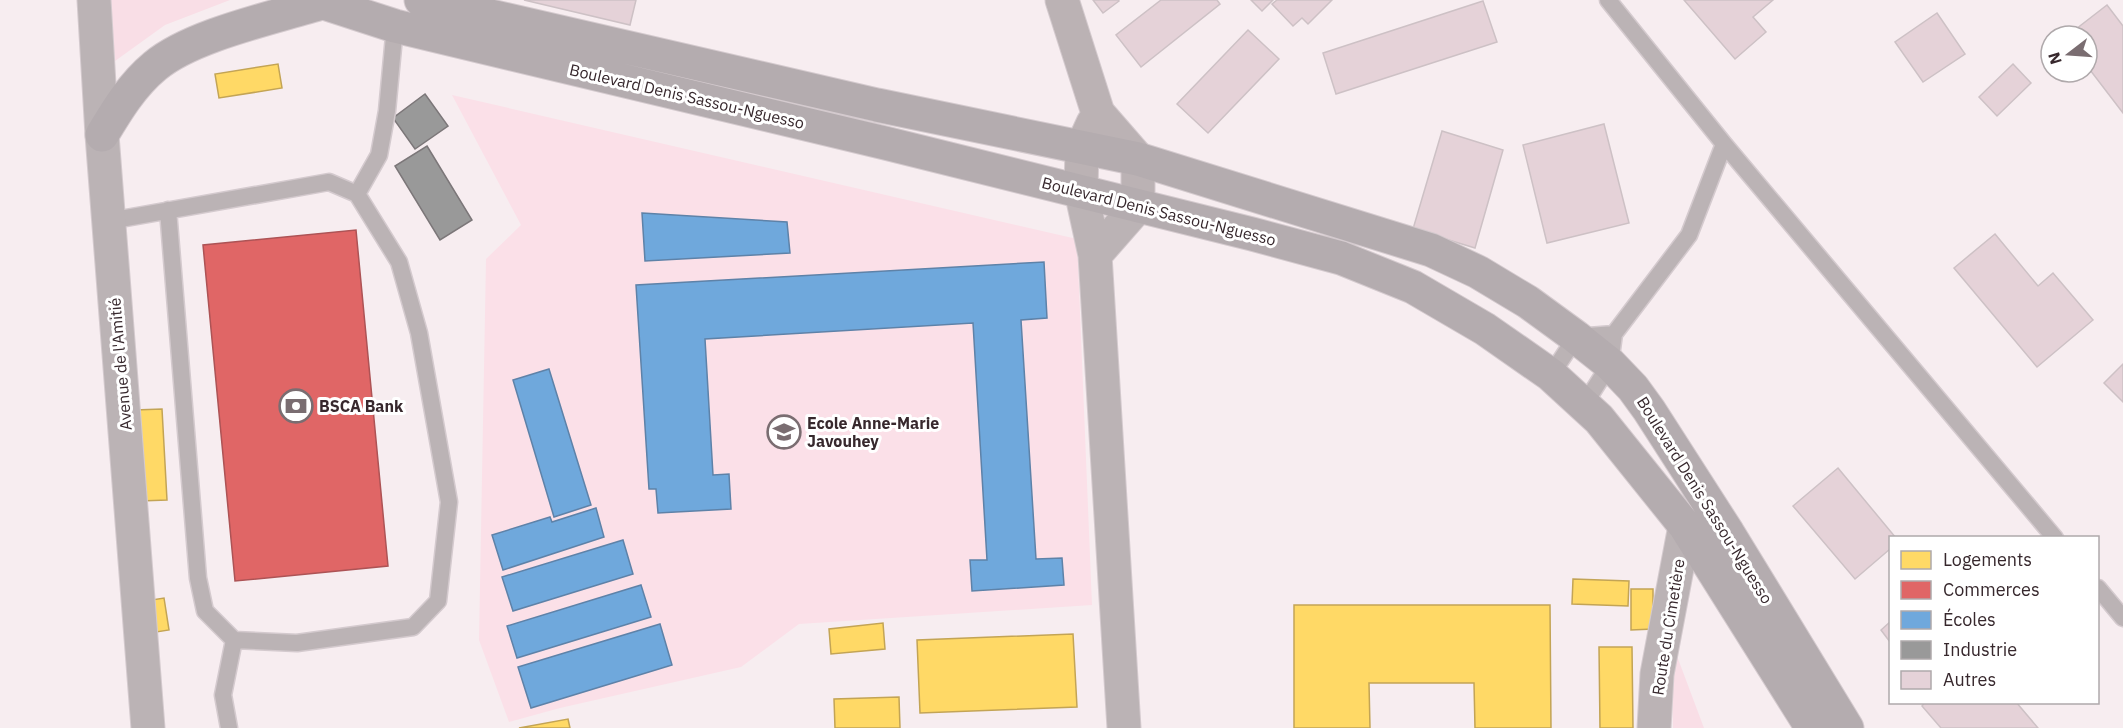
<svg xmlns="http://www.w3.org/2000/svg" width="2123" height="728" viewBox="0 0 2123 728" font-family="'IBM Plex Sans',sans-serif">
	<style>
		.built { fill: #fbe0e8 }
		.green { fill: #f9dee6 }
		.homes { fill: #ffd966; stroke: #c3a455; stroke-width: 1.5 }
		.shops { fill: #e06666; stroke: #ad5355; stroke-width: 1.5 }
		.schools { fill: #6fa8dc; stroke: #5e82a8; stroke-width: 1.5 }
		.industry { fill: #999; stroke: #7c7779; stroke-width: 1.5 }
		.building { fill: #e5d2d8; stroke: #cdc1c5; stroke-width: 1.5 }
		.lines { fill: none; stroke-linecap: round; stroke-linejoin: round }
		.lane-casing { stroke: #d4cace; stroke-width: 19 }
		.street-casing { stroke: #d4cace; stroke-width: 35 }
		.secondary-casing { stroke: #d4cace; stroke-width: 35 }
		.primary-casing { stroke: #d4cace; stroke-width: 35 }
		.lane { stroke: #bbb3b5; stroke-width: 16 }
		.street { stroke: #bbb3b5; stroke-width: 33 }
		.secondary { stroke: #bbb2b4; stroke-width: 33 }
		.primary { stroke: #b4acaf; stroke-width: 33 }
		.labels { text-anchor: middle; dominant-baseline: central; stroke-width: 6; stroke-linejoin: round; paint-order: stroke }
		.street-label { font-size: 16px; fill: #37282d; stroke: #fff }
		.poi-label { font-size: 16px; font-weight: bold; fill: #37282d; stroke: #fff; text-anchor: start }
	</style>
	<rect width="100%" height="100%" fill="#f7edf0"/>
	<!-- built -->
	<path class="built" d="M452,95l625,144 15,366 -293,19 -58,43 -181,41 -51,14 -30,-82 7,-381 35,-34z"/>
	<!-- green -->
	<path class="green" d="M108,0h122l-65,25 -50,36z
		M1671,640l33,88h-31z"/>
	<!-- homes -->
	<path class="homes" d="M278,64l4,24 -63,10 -4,-24z
		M162,409l5,91 -27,1 -5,-91z
		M1573,579l56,2 -1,25 -56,-2z
		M1631,589h22v40l-22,1z
		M164,598l5,32 -19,3 -5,-32z
		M1294,605h256l1,123h-76l-1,-45h-105l1,45h-76z
		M883,623l2,26 -54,5 -2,-25z
		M1073,634l4,73 -157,6 -3,-73z
		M1599,647h33l1,81h-33z
		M899,697l1,31h-65l-1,-29z
		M568,719l2,9h-51z"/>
	<!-- shops -->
	<path class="shops" d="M356,230l32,336 -153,15 -32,-336z"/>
	<!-- schools -->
	<path class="schools" d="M642,213l145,9 3,31 -145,8z
		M1044,262l3,56 -26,2 15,239 26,-1 2,27 -92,6 -2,-31h17l-14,-237 -268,16 8,136 16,-1 2,35 -73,4 -2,-24h-7l-13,-204z
		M549,369l42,136 -37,12 -41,-137z
		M596,508l8,29 -101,33 -11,-35 58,-18 2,5z
		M623,540l10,34 -120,37 -11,-34z
		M641,585l10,32 -134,41 -10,-32z
		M660,624l12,41 -141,43 -13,-41z"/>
	<!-- industry -->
	<path class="industry" d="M425,94l23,32 -33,23 -22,-31z
		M427,146l45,74 -32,20 -45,-74z"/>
	<!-- building -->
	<path class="building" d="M524,0h112l-6,25z
		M1093,0h25l1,1 -16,12z
		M1161,0h56l3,4 -79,63 -25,-32z
		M1251,0h22l-11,11z
		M1277,0h55l-24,24 -6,-6 -9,8 -21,-22z
		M1684,0h89l-20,17 13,15 -31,27z
		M1483,1l14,41 -161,52 -13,-41z
		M2107,5l16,21v87l-36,-47v-30h-20z
		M1937,13l28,41 -42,28 -28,-40z
		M1248,30l31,29 -71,74 -31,-29z
		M2013,64l18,19 -34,33 -18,-19z
		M1604,124l25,99 -82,20 -24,-98z
		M1442,131l61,19 -28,98 -62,-19z
		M1995,234l43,52 15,-13 40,47 -56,47 -83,-99z
		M2123,364v38l-19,-19z
		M1838,468l58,70h-6v11l-35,30 -62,-73z
		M1890,622v20l-9,-12z
		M1925,702h91l22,26h-97l-19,-22z"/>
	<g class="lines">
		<defs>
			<path id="lane" d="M1608,0l116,144 331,394
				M357,194l22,-39 8,-44 8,-85
				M109,221l220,-39 28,12 42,68 20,71 30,169 -11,99 -25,26 -116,16 -63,-3 -29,-29 -7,-33 -30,-368
				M1551,375l25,-38 38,-3
				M1584,405l26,-41 4,-30 75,-99 35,-91
				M2098,588l25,30
				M229,728l-6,-33 11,-55"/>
			<path id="street" d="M94,0l8,135 46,593
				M1081,191l14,64 29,473
				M1095,255l43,-49
				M1654,728l3,-54 28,-148"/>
			<path id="secondary" d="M1062,0l36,113 40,46v47
				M1081,191l1,-44 11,-24"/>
			<path id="primary" d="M315,0l80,26 490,117 367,91 89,24 72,29 72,42 66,46 48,44 86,107 127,202
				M421,0l456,105 261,54 293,91 47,22 50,30 48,35 34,27 23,24 16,22 79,123 119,195
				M102,135c15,-25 30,-50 53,-69 37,-31 118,-48 166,-63"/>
		</defs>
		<!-- lane casing -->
		<use href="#lane" class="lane-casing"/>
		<!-- street casing -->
		<use href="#street" class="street-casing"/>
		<!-- secondary casing -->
		<use href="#secondary" class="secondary-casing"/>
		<!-- primary casing -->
		<use href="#primary" class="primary-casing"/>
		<!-- lane -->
		<use href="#lane" class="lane"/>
		<!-- street -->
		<use href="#street" class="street"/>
		<!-- secondary -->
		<use href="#secondary" class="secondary"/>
		<!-- primary -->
		<use href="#primary" class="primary"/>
	</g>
	<!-- icons -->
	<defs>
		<symbol id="bank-ring" viewBox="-11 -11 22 22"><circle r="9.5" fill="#fff" stroke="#7a6d71" stroke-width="1.5"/><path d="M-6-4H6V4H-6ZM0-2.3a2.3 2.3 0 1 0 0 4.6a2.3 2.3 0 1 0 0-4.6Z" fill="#7a6d71"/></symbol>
		<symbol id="school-ring" viewBox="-11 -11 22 22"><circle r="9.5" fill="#fff" stroke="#7a6d71" stroke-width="1.5"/><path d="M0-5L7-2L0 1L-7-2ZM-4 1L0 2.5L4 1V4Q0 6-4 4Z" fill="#7a6d71"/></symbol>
	</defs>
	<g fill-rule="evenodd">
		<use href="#bank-ring" x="277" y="387" width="38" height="38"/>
		<use href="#school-ring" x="765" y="413" width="38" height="38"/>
	</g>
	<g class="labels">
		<!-- street labels -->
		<g class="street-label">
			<text transform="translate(687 96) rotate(13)">Boulevard Denis Sassou-Nguesso</text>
			<text transform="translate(1159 211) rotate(14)">Boulevard Denis Sassou-Nguesso</text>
			<text transform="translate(120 364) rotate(-95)">Avenue de l'Amitié</text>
			<text transform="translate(1705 500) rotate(58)">Boulevard Denis Sassou-Nguesso</text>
			<text transform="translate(1668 627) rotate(-81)">Route du Cimetière</text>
		</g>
		<!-- poi labels -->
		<g class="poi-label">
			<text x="319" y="406">BSCA Bank</text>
			<text x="807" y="423">Ecole Anne-Marie<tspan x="807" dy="18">Javouhey</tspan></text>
		</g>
	</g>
	<!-- legend -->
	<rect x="1889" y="536" width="210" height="168" fill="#ffffff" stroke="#afa9ab" stroke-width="1.5"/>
	<rect x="1901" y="551" width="30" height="18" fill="#ffd966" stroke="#afa9ab" stroke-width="1.5"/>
	<text x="1943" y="566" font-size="18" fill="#37282d">Logements</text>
	<rect x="1901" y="581" width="30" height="18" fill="#e06666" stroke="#afa9ab" stroke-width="1.5"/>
	<text x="1943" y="596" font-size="18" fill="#37282d">Commerces</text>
	<rect x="1901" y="611" width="30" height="18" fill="#6fa8dc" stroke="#afa9ab" stroke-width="1.5"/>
	<text x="1943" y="626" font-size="18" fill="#37282d">Écoles</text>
	<rect x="1901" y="641" width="30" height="18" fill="#999999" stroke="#afa9ab" stroke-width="1.5"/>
	<text x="1943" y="656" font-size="18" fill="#37282d">Industrie</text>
	<rect x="1901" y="671" width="30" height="18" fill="#e5d2d8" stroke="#afa9ab" stroke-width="1.5"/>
	<text x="1943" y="686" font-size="18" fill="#37282d">Autres</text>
	<!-- north arrow -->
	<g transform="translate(2069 54) rotate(253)"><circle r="28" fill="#ffffff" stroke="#afa9ab" stroke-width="1.5"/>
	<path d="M0-4.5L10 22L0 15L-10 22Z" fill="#7a6d71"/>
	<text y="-9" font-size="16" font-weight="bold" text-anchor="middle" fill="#37282d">N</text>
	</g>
</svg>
